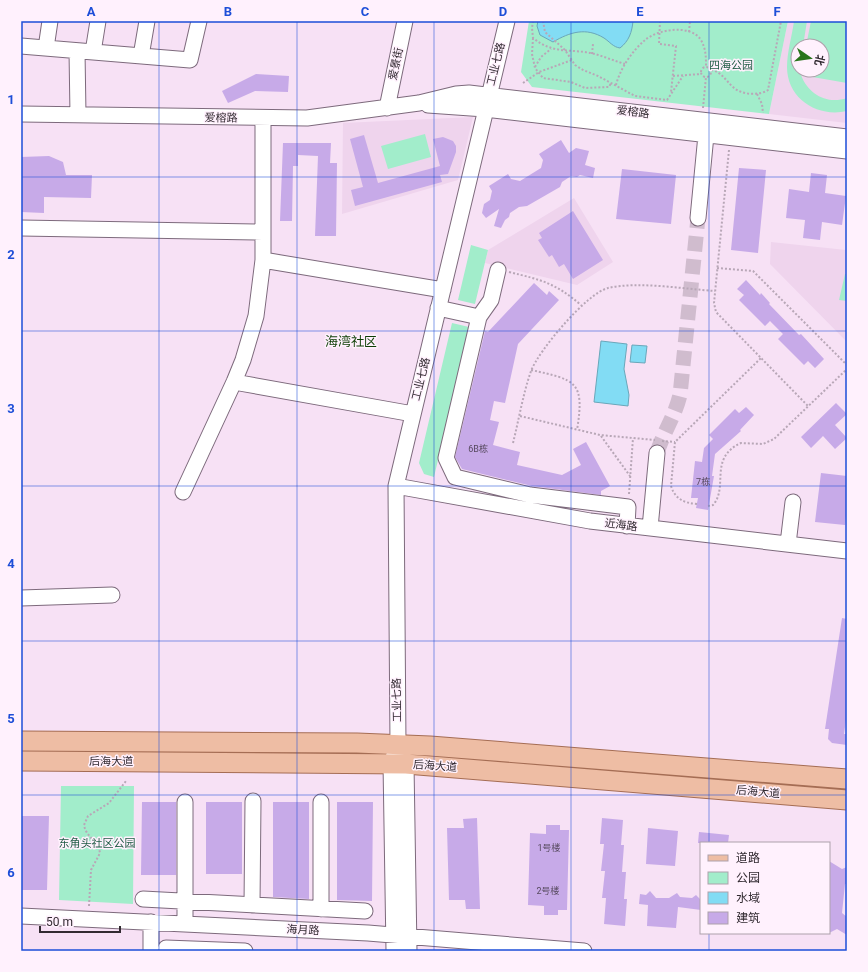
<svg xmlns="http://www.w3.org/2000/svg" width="868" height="972" viewBox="0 0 868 972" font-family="Roboto,'Noto Sans SC',sans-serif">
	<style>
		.built { fill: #efd4ed; fill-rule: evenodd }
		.green { fill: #a2edcb }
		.water { fill: #82dcf4; stroke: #6aa7ba }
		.building { fill: #c7aae8 }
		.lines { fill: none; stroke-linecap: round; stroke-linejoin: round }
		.minor-tunnel { stroke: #d0bcce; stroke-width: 15; stroke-dasharray: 15 8; stroke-linecap: butt }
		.minor-casing { stroke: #7d6a7c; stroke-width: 17 }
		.major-casing { stroke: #a56d54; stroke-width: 21 }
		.path { stroke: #b8a7b7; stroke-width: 2; stroke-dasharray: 2 2; stroke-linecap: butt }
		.minor { stroke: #fff; stroke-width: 15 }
		.major { stroke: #eebda4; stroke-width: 19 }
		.grid { fill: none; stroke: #1d4ed8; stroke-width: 1; stroke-opacity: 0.55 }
		.labels { text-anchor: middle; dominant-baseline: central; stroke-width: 3; stroke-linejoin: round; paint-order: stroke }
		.number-label { font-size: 9px; fill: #574a5f }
		.street-label { font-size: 11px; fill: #322a31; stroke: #fff1fd }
		.park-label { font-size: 11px; fill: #1f5b44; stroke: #fff1fd }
		.quarter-label { font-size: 13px; fill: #0b3d03; stroke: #fff1fd }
		.neatline { fill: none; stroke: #1d4ed8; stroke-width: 1.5 }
		.grid-label { font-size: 13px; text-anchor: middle; font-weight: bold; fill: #1d4ed8 }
	</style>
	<rect width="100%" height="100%" fill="#f7e1f5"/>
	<!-- built -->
	<path class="built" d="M788,21h59v102l-78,-9zM798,46h24v24h-24z
		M473,117l-15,63 -116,34 1,-91z
		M574,198l39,64 -36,23 -92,-22 3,-13z
		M847,239v103l-77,-78 1,-22 75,8z"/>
	<!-- green -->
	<path class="green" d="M529,21h259l-19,93 -237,-27 -11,-15z
		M794,21h13l-4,25h-5v24h2l1,3v-3h21v-24h-16l5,-25h36v62l-46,-8c7,19 26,30 46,23v13c-29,7 -60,-12 -60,-44 0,-15 5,-31 7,-46z
		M425,134l6,23 -43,12 -7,-23z
		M471,245l17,5 -13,54 -17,-4z
		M845,274h2v27l-8,-1z
		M452,323l17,4 -35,150 -10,-3 -5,-11z
		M61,786h73l-1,118 -74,-4z"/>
	<!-- water -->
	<path class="water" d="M538,21h95c-1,11 -4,20 -13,27 -7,-1 -10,-6 -16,-10 -18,-11 -34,-6 -51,4l-13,-7 -3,-9z
		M601,341l26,3 -3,25 5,26 -1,11 -34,-4z
		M632,345l15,1 -2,17 -15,-1z"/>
	<!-- building -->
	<path class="building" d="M256,74l33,2 -1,16 -33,-1 -27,12 -6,-12z
		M364,135l14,48 62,-17 -7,-27 10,-2 10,4 3,5v6l-8,22 -8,1 2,7 -87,24 -4,-16 12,-3 -13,-48z
		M561,140l8,13 7,-5 13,3 -4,14 10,3 -2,10 -13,-3 -3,2 -6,-1 -9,6 -2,5 -33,19 -8,1 -9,6 -1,4 -4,3 -4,8 -7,-2 5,-17 -13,9 -4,-5 2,-9 6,-4 2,-9 -3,-5 19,-12 3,5 9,2 21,-13 2,-8 -4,-6z
		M283,143h48l-1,20h7l-1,73h-21l3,-80 -20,-1v11h-5l-1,55h-12z
		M49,156l14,6 3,13h26l-1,23 -47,-1v16l-23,-1v-55z
		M739,168l27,2 -8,83 -27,-3z
		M622,169l54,6 -5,49 -55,-5z
		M811,173l16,2 -2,18 21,3 -4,29 -20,-3 -2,18 -17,-2 2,-18 -19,-2 3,-29 20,3z
		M573,211l30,49 -30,19 -9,-15 -5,3 -7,-12 -3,2 -11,-17 4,-2 -3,-5z
		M746,280l14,15 1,-2 9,10 -1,1 30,31 2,-1 23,25 -9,9 -7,-7 -4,4 -26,-26 5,-5 -13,-13 -5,5 -26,-26 5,-5 -7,-6z
		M534,283l13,12 2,-4 10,9 -41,44 -13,59 -11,-2 -4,19 9,2 -6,23 27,7 -3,13 45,10 19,-10 -8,-16 13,-7 24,44 -9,5v4l-69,-9 -70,-17 -7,-12 30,-126 3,1z
		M836,403l11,11 -12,11 12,13 -12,11 -12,-13 -12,12 -10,-11z
		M746,407l8,8 -14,15 1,1 -26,23 -3,22h2l-6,34 -12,-2 2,-10h-7l4,-37 7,1 2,-14 9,-9 -4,-4 26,-26 4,4z
		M821,473l26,3v31l-2,18 -30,-3z
		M842,618l5,1v94l-3,21h3v11l-15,-2 -4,-4 1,-10h-4z
		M142,802h34v73h-35z
		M206,802h36v72h-36z
		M273,802h36v97l-36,-2z
		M337,802h36l-1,99 -35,-1z
		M21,816h28l-2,74h-26z
		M477,818l3,91h-14l-1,-9h-16l-2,-72h17l-1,-9z
		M602,818l21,2 -2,25h3l-2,27h4l-2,27h3l-2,27 -21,-2 2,-26h-4l3,-27h-4l3,-27h-4z
		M546,825h14v5h9l-2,80h-9v5h-14v-9l-16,-1 2,-72 16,1z
		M648,828l30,3 -3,35 -29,-2z
		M699,832l30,3 -1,8h-30z
		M829,861l13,8 5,-2v17h-2l-3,29 5,4v18l-10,-6 -8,4z
		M650,891l6,7h13l8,-5 3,4 12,1 4,-3 5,5v10l-23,-3 -2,21 -29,-2 1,-21 -9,-1 1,-10 6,1z"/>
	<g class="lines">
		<!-- minor-tunnel -->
		<path class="minor-tunnel" d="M657,453c6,-20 18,-37 23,-58l18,-177"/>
		<defs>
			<path id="minor" d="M21,46l169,14 9,-39
				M46,48l4,-27
				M77,51l1,64
				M93,52l5,-31
				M141,56l6,-35
				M428,105l57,4 362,42
				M387,108l18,-87
				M21,114l286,4 112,-15 37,-9 13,-1 378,44
				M698,218l8,-83
				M21,228l241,4
				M263,260l180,30
				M498,270l-7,30 -12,17 -33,141 9,19 75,18 98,12 -1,19
				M438,308l41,9
				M234,382l179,32
				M396,486l194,35 257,30
				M183,492l51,-110 9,-22 13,-44 7,-56v-142
				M650,528l7,-75
				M788,544l5,-42
				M21,598l91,-3
				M402,755l4,9 3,187
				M143,899l222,12
				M252,905l1,-104
				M321,909v-107
				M21,916l347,17 216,18
				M185,924v-122
				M166,948l79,3
				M151,951v-29
				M394,951l-3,-188 7,-18 -2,-259 111,-465"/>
			<path id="major" d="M21,741l336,2 73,3 417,33
				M21,761l385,3 441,36"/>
		</defs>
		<!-- minor casing -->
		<use href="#minor" class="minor-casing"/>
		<!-- major casing -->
		<use href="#major" class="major-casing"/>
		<!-- path -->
		<path class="path" d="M533,21l-1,7 1,10c21,17 38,10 62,16 10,3 20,7 30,10
			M543,21l2,11 20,18 10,15 8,5 15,6 37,20 32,4 16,-24
			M660,21l-1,23 17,2 -5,46
			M689,32l1,-11
			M533,38l-1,16 3,14 8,10 28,4 14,6 24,-1 2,-4
			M592,54l1,-10
			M535,67l6,-10 10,-8
			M701 72a5 5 0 1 1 10 0a5 5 0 1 1-10 0Z
			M711,70c11,2 14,10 22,17 8,8 26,9 35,3l13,-69
			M673,76l28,-2
			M523,83l16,-11 33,-12
			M616,85c4,-16 16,-34 29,-45 13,-11 46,-16 56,0 5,9 5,17 5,27
			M757,94l5,10 1,9
			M703,108l3,-31
			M729,150l-15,153 2,9 92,94
			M717,268l36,3 94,94
			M509,272c33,8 46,11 72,33
			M531,370c45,10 54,11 46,60
			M520,416l80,19 55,5
			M601,436l29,40
			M662,441l13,1
			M513,443c6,-24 10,-49 18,-72 8,-21 56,-78 77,-83 30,-7 76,1 107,3
			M629,494l4,-56
			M697,504c-13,-1 -22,-5 -26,-18l4,-44 86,-84
			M708,506l5,-1c16,-18 -5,-47 28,-62l22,1 11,-5 73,-70
			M89,906l2,-36 9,-17c-2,-12 -14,-16 -16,-28l4,-9 21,-13 17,-22"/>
		<!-- minor -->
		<use href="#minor" class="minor"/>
		<!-- major -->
		<use href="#major" class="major"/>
	</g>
	<!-- grid -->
	<path class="grid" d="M159,21v930M297,21v930M434,21v930M571,21v930M709,21v822M21,177h826M21,331h826M21,486h826M21,641h826M21,795h826M709,933v18"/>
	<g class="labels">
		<!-- number labels -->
		<g class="number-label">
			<text x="478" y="449">6B栋</text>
			<text x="703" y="482">7栋</text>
			<text x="549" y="848">1号楼</text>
			<text x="548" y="891">2号楼</text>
		</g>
		<!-- street labels -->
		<g class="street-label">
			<text transform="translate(396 64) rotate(-78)">爱景街</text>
			<text transform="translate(496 64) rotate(-76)">工业七路</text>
			<text transform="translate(633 112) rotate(7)">爱榕路</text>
			<text transform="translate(221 118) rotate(1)">爱榕路</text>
			<text transform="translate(421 379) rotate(-76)">工业七路</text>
			<text transform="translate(621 525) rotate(7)">近海路</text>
			<text transform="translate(397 700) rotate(-91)">工业七路</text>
			<text x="111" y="761">后海大道</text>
			<text transform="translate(435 766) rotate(4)">后海大道</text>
			<text transform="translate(758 792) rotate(5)">后海大道</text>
			<text transform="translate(303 930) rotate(3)">海月路</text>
		</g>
		<!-- park labels -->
		<g class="park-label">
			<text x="731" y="65">四海公园</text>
			<text x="97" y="843">东角头社区公园</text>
		</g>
		<!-- quarter labels -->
		<g class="quarter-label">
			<text x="351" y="341">海湾社区</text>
		</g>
	</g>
	<!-- border -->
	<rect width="868" height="972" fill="none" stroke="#fff1fd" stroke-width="44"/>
	<!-- legend -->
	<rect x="700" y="842" width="130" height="92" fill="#fff1fd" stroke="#ada1ab"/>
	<rect x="708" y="855" width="20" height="6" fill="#eebda4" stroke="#ada1ab"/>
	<text x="736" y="862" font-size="12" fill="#322a31">道路</text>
	<rect x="708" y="872" width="20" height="12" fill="#a2edcb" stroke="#ada1ab"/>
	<text x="736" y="882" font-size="12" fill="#322a31">公园</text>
	<rect x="708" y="892" width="20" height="12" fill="#82dcf4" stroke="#ada1ab"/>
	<text x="736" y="902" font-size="12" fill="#322a31">水域</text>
	<rect x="708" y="912" width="20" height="12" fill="#c7aae8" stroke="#ada1ab"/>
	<text x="736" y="922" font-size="12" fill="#322a31">建筑</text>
	<!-- north arrow -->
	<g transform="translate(810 58) rotate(103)"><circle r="19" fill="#fff1fd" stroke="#ada1ab"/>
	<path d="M0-3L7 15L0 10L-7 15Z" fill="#29751c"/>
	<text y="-6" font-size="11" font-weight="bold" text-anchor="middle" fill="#322a31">北</text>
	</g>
	<!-- scale -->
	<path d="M40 926v6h80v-6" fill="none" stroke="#322a31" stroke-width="2"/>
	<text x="46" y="926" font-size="12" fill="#322a31" stroke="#fff1fd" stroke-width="3" paint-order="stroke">50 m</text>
	<rect x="22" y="22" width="824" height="928" class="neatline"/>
	<g class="grid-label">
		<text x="91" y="16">A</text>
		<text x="228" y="16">B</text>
		<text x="365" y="16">C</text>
		<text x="503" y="16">D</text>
		<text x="640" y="16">E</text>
		<text x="777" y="16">F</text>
		<text x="11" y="104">1</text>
		<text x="11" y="259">2</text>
		<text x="11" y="413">3</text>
		<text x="11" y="568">4</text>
		<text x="11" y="723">5</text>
		<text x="11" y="877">6</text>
	</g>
</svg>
